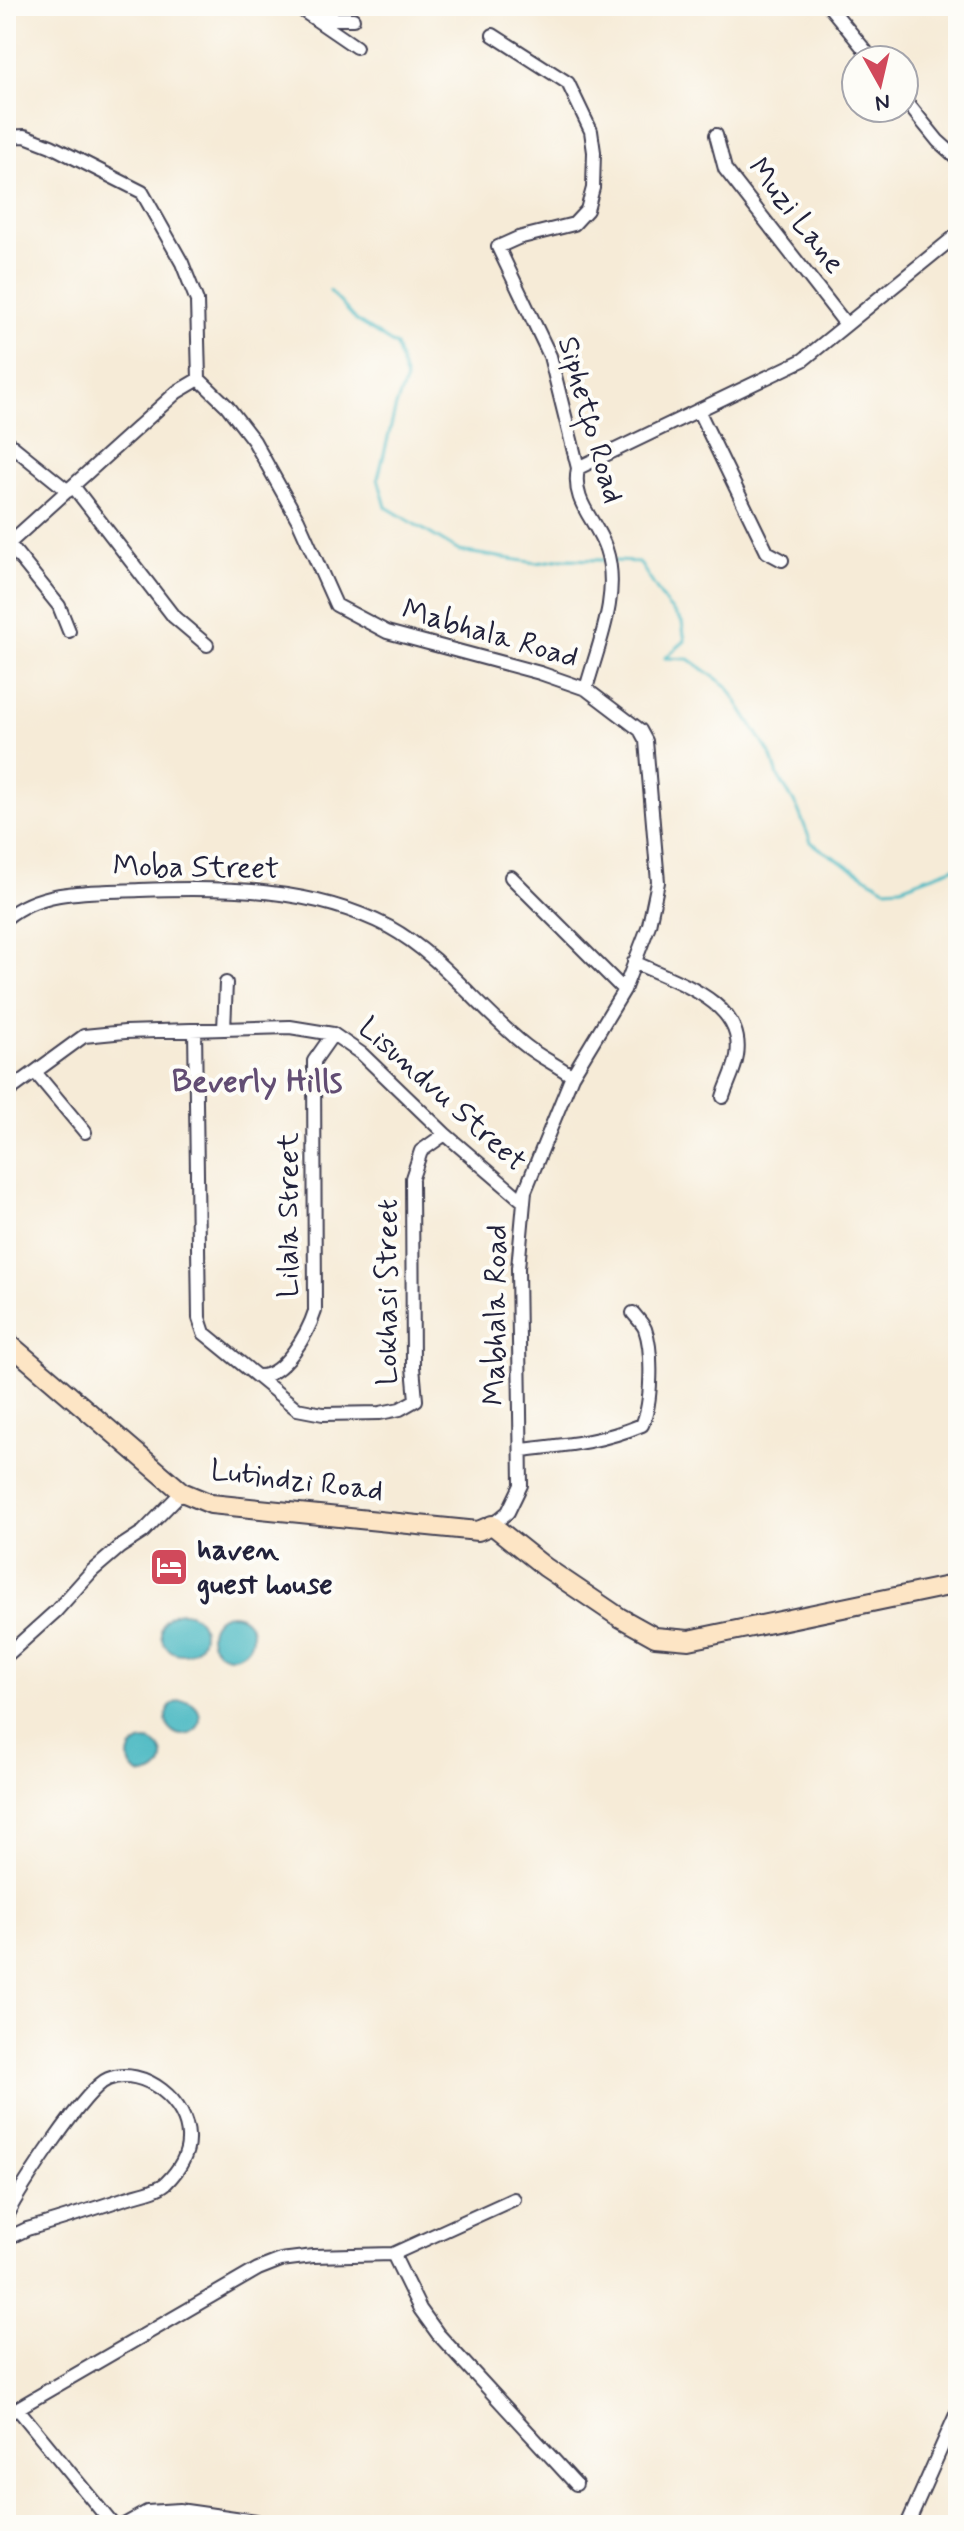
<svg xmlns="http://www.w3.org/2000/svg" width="964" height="2531" viewBox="0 0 964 2531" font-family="Mynerve,sans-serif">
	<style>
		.water { fill: #4bb9c3; stroke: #366e7f; stroke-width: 2 }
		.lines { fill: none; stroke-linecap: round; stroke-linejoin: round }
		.stream { stroke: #4bb9c3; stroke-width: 3 }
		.street-casing { stroke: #424052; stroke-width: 16 }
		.secondary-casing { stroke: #424052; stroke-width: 22 }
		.street { stroke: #fff; stroke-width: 12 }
		.secondary { stroke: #fde5c5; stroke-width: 18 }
		.labels { text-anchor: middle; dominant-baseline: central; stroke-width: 8; stroke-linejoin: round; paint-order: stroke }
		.street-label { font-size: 30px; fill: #22223b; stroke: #fdfcf7 }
		.poi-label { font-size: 30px; font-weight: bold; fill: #22223b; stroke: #fdfcf7; text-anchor: start }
		.neighbourhood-label { font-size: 32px; font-weight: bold; fill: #624d73; stroke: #fdfcf7 }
	</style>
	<rect width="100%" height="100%" fill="#fdfcf7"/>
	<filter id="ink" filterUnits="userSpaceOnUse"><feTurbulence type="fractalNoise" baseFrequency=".0125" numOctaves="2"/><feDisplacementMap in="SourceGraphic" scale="16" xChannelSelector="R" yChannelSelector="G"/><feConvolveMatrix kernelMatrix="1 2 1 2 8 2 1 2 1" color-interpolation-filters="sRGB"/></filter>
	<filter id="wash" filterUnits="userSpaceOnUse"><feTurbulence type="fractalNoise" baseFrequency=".006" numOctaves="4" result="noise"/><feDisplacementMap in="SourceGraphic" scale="32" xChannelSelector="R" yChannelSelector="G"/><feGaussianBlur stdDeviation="1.8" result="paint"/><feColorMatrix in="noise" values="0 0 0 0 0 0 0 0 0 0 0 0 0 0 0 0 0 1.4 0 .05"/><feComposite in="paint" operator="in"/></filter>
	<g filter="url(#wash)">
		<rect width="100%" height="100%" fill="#f6ebd7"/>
		<!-- water -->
		<path class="water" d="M161 1633a21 21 0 1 1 42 0a21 21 0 1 1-42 0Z
			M210 1635a21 21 0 1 1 42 0a21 21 0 1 1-42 0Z
			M166 1718a17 17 0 1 1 34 0a17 17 0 1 1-34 0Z
			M129 1758a17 17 0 1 1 34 0a17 17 0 1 1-34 0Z"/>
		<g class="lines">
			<!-- stream -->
			<path class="stream" d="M330,291l27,30 39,25 10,34 -10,26 -18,72 8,29 73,44 78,12 24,-4 42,1
				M614,561l25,1 27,42 16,18 3,19 -20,17 24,1 38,27 45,71 6,19 19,31 14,35 11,8 63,38 16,-1 57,-21"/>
		</g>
	</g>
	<g filter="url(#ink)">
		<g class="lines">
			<defs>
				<path id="street" d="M296,6l60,41
					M829,6l44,54
					M316,19h37
					M493,35l75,48 23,48 3,21 -1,36 -6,22 -13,14 -56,14 -20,9 52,109 28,112c-7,35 18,51 28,81 15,45 -8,96 -20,140
					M904,99l34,42 20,18
					M716,135l9,34 120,154
					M6,137l19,-1 26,10 91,46 40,71 15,38 2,78 28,27 27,35 44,79 38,85 51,27 153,41 46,16 54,41 6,11 12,141 -9,43 -25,65 -52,86 -47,115 -7,77 3,217 -13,27 -16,13
					M699,412l68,140 15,8
					M6,441l62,50
					M578,468l225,-108 155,-126
					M73,486l101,131 33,28
					M9,544l50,62 10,25
					M6,546l171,-154 22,-13
					M511,877l113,113
					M6,918c36,-30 89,-26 134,-28 83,-3 173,-3 249,37 53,29 90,82 137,119 14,11 31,19 46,30
					M634,962c39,19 112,39 103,94 -2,14 -10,28 -14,41
					M224,1029l2,-46
					M195,1030l4,288 5,15 93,76 26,5 57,-1 20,-4 16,-9 -3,-33 -1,-189 9,-27 24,-17
					M35,1072l50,60
					M6,1093l78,-57 41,-4 165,-5 43,7 29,20 83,80 79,68
					M259,1376c25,0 49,-43 56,-65l-1,-250 19,-27
					M521,1450c46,-5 77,-7 121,-25 10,-21 11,-74 3,-96 -2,-5 -8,-11 -12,-16
					M6,1656l50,-45 36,-40 28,-24 23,-15 39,-40
					M6,2216c13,-25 79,-128 102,-137 35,-14 82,23 80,61 0,16 -11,32 -22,43 -9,8 -28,11 -40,15 -33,11 -66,22 -99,31l-21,10
					M393,2254l27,55 18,25 138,150
					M18,2409l95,116
					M6,2415l252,-146 23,-9 32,-4 80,-2 121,-55
					M124,2525l23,-13 32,-2 77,11
					M907,2525l51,-115"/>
				<path id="secondary" d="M6,1341l176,151 29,12 267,27 14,-6 53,42 74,50 36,20 34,3 269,-56"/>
			</defs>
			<!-- street casing -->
			<use href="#street" class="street-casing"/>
			<!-- secondary casing -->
			<use href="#secondary" class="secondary-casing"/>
			<!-- street -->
			<use href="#street" class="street"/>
			<!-- secondary -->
			<use href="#secondary" class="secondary"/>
		</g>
	</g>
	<!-- icons -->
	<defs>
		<symbol id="hotel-square" viewBox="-11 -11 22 22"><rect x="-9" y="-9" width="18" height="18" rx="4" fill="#d1495b" stroke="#fdfcf7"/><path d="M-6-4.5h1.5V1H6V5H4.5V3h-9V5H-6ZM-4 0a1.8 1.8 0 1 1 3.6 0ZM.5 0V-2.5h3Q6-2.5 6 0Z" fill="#fff"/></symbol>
	</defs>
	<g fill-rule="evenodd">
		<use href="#hotel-square" x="147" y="1545" width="44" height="44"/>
	</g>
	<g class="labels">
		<!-- street labels -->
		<g class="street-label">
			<text transform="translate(796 216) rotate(52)">Muzi Lane</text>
			<text transform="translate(590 420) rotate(74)">Siphetfo Road</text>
			<text transform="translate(490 634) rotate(16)">Mabhala Road</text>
			<text transform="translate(196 868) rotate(1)">Moba Street</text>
			<text transform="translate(442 1095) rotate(42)">Lisundvu Street</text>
			<text transform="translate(288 1215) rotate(-90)">Lilala Street</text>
			<text transform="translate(387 1292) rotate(-90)">Lokhasi Street</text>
			<text transform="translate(496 1315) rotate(-89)">Mabhala Road</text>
			<text transform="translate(297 1481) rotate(7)">Lutindzi Road</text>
		</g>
		<!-- poi labels -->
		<g class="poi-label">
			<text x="197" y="1550">haven<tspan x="197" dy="34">guest house</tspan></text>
		</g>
		<!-- neighbourhood labels -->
		<g class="neighbourhood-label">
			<text x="257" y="1082">Beverly Hills</text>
		</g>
	</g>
	<!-- margin -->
	<rect width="964" height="2531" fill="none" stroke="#fdfcf7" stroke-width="32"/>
	<!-- north arrow -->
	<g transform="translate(880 84) rotate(172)"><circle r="38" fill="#fdfcf7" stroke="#a5a5ac" stroke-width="2"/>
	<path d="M0-6L14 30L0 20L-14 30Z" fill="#d1495b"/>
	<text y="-12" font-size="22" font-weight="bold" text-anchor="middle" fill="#22223b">N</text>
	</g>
</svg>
